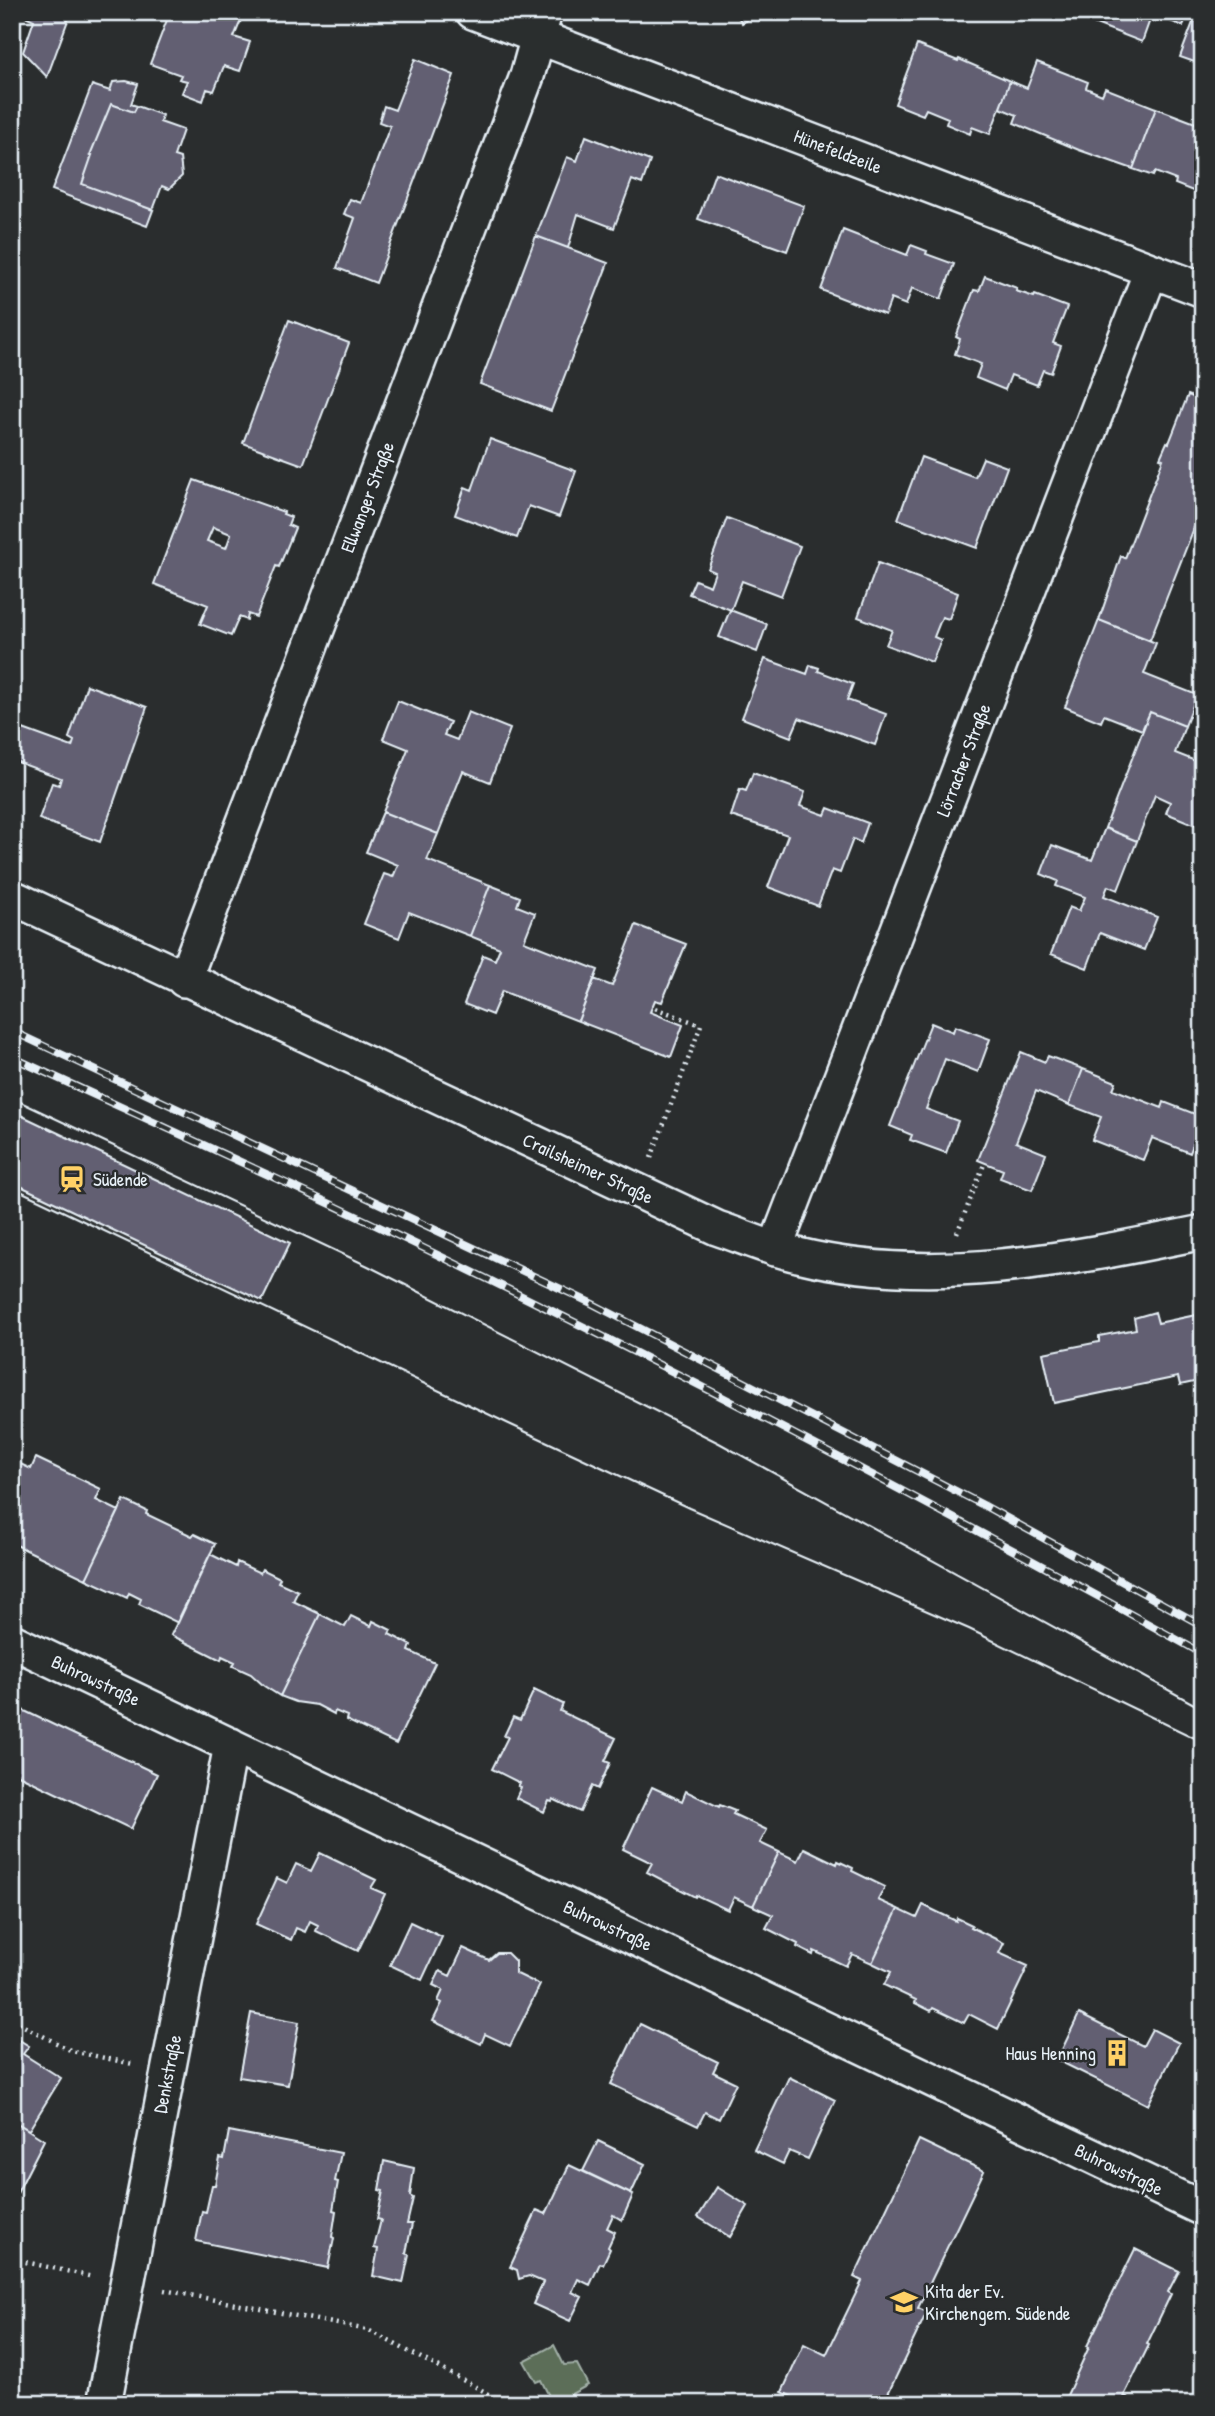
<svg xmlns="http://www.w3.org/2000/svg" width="1215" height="2416" viewBox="0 0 1215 2416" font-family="'Patrick Hand',sans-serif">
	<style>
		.green { fill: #5b6e58; stroke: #a2b0a8; stroke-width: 2 }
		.building { fill: #625f72; stroke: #e8f1f8; stroke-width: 2; fill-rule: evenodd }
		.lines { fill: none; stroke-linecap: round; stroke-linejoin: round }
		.minor-casing { stroke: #e8f1f8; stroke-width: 38 }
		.path { stroke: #e8f1f8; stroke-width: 4.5; stroke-dasharray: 2 5; stroke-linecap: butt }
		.minor { stroke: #2a2d2e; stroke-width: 33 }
		.tram { stroke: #e8f1f8; stroke-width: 2 }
		.rail-casing { stroke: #e8f1f8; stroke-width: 8 }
		.rail { stroke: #2a2d2e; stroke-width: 5; stroke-dasharray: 16; stroke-linecap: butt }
		.labels { text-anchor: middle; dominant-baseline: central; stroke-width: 5; stroke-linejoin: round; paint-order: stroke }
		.street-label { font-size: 19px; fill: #e8f1f8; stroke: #2a2d2e }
		.poi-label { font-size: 19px; fill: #e8f1f8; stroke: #2a2d2e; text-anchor: start }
	</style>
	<rect width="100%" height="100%" fill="#2a2d2e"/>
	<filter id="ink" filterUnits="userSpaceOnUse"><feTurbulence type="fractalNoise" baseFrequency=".0143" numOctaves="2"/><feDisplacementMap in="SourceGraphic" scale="14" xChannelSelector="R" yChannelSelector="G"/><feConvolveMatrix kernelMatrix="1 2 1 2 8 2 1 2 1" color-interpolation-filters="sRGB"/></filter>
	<g filter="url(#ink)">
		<!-- green -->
		<path class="green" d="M554,2345l10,20 13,-1 11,21 -22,12 3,7h-16l-12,-24 -5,2 -12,-21z"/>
		<!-- building -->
		<path class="building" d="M23,12h48l-24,65 -24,-25 11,-32 -9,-4z
			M170,12l74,1 -10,24 16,5 -10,29 -16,-5 -10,25 -7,-2 -4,12 -21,-8 5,-12 -8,-2 2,-4 -31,-11z
			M735,12h24l-17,11z
			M1065,12h82l5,2 -10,28z
			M1156,12h32l-5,14 -29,-11z
			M1197,12h6v53l-23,-8z
			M917,45l41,16 1,-2 51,22 -20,53 -18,-7 -2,7 -24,-10 2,-6 -22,-9 -3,6 -28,-11z
			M415,59l39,16 -78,208 -39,-15 18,-50 -11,-4 6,-15 11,4 29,-77 -11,-4 5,-16 11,4z
			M1037,62l51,20 -2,6 16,7 3,-7 51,20 -23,61 -54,-19 -65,-27 3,-8 -17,-7 10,-27 17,7z
			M126,81l12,3 -7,20 6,2 -3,6 -23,-8 -21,51h2l-10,29 71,26 -6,16 -95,-36 40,-105 18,6 3,-9z
			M111,104l23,8 3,-6 25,9 -2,7 23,8 -9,26 6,2 2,18 -13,13 -7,-3 -9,24 -71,-26 10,-29h-2z
			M1156,108l42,16 2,-3 3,1v73l-28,-11 1,-4 -21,-8 -2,4 -20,-7z
			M586,136l64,25 -8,23 -10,-4 -18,48 -36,-14 -10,34 -32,-12 31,-79 10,4z
			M715,173l89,33 -17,45 -89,-32z
			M843,230l64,25 4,-10 16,6 -1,3 28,10 -13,35 -29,-11 -6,17 -15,-6 -6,16 -64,-25z
			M536,236l72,27 -57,148 -71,-27z
			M985,276l32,12 -1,3 18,6 1,-2 32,12 -14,36 8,3 -10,27 -8,-3 -6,15 -26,-10 -6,15 -29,-12 5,-14 -26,-10 5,-15 -4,-2 18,-47 5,1z
			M289,320l60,23 -46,122 -60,-22z
			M1188,395l15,6v104l-53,135 -51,-20 22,-64 4,2 38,-99 -3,-1 7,-16 2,1z
			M490,439l86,32 -17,46 -30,-11 -12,32 -62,-23 10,-28 7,3z
			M921,457l54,20 8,-19 24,9 -30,81 -79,-29z
			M194,480l90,32 -1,2 8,3 -3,8 7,3 -16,39 -3,-1 -20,51 -8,-3 -1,6 -8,-3 -8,19 -31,-12 8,-19 -54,-21zM213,527l18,7 -5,14 -19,-7z
			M727,518l73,28 -19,50 -39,-15 -11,29 -42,-16 6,-14 15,6 5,-14 -7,-3z
			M878,563l80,30 -9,26 -7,-2 -8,20 7,3 -9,22 -46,-17 6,-15 -34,-13z
			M730,610l37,14 -10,28 -38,-15z
			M1099,620l57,23 -12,31 53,21 -12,31 -35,-14 -8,18 -38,-15 -3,7 -36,-15z
			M765,659l42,15 3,-9 9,3 -1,3 35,13 -6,16 39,14 -11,31 -76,-27 -8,19 -49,-19z
			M87,685l60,22 -47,135 -61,-23 13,-36 7,2 2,-7 -49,-18v-35l60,22 2,-6 -5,-3z
			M398,701l52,21 -6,13 13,5 11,-28 42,17 -20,53 -27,-11 -25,63 -55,-22 25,-63 -25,-10z
			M1150,712l35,14 -10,27 28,11v64l-37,-15 4,-11 -15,-7 -18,46 -32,-13z
			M753,773l52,19 -5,14 25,9 3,-7 40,15 -7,20 -8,-4 -13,34 -8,-3 -14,36 -50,-19 20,-52 -57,-19 9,-27 6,2z
			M383,812l55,22 -11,26 63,25 -20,51 -61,-24 -10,26 -35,-14 20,-50 9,3 5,-12 -32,-13z
			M1105,828l32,13 -19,49 -10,-4 -4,10 53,21 -13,33 -44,-17 -13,35 -36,-14 18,-47 10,4 6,-14 -29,-11 2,-5 -17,-7 11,-29 40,15z
			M490,885l30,12 -3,9 18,7 -11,28 74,29 -20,51 -76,-30 -10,24 -28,-11 19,-49 12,5 5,-12 -30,-12z
			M636,925l50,19 -24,58 -7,-2 -5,12 33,13 -12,32 -93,-36 16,-42 18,7z
			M931,1023l22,9 2,-6 35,13 -12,33 -33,-13 -19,50 32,12 -12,32 -36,-13 2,-5 -22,-9z
			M1021,1052l24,10 3,-6 35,13 -14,36 -33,-14 -20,51 30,12 -14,36 -32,-12 3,-8 -25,-10z
			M1083,1069l33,13 -3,7 49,19 2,-6 39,15 -13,36 -38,-15 -9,22 -51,-20 9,-23 -32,-12z
			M12,1111l278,132 -28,58 -250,-119z
			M1155,1312l3,11 38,-8 2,5 5,-1v61l-23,5 -2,-8 -124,26 -11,-50 56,-11v-6l37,-7 -2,-11z
			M36,1458l65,31 -5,11 23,11 -33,68 -74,-36v-83l19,9z
			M124,1500l23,11 -1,3 46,22 2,-2 21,10 -37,79 -39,-19 2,-5 -12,-6 -2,5 -41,-19z
			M210,1554l26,13 1,-5 23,11 2,-4 18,9 -2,4 20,9 -5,10 27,13 -40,82 -16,-10 -13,-12 -18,-8 2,-4 -13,-6 -1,4 -50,-25z
			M320,1614l25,13 6,-11 20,10 2,-5 18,9 -2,4 22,11 -2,6 26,12 -39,81 -50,-24 1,-4 -12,-5 -1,3 -17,-9 -21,-3 -16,-6z
			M534,1690l29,14 -3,7 56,27 -11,23 5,2 -12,26 -6,-3 -12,26 -27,-13 -1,3 -3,-1 -5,11 -28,-14 5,-11 -3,-1 2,-3 -28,-14 16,-32 -4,-1 9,-19 7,3z
			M12,1705l145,69 -26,55 -119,-57z
			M652,1787l30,14 4,-10 33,16 1,-2 15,6 -2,3 34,16 -7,13 19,9 -26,54 -19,-9 -6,13 -32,-15 -1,2 -48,-25 5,-9 -29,-14z
			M804,1848l33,16 1,-3 15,7 -1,3 33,16 -7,13 20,9 -26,54 -20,-9 -6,12 -32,-15 -1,4 -16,-8 1,-3 -32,-16 7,-13 -20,-9 26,-54 19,9z
			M320,1853l56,27 -5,8 14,6 -27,57 -42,-20 2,-6 -8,-4 -5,11 -9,-4 -5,12 -35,-16 21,-46 10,5 9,-19 15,7z
			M923,1905l33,16 1,-3 15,7 -1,2 33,16 -5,10 29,13 -30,63 -29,-15 -5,9 -31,-15 -2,3 -16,-8 1,-3 -32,-15 7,-13 -19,-9 26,-54 19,9z
			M410,1922l32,15 -20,43 -32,-15z
			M463,1948l26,12 8,-7h10l8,8v12l25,12 -30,61 -25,-12 -4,10 -48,-23 9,-18 -4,-2 5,-11 -10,-5 7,-14 10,5z
			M251,2013l48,9 -11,63 -49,-8z
			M1079,2014l64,32 9,-17 27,14 -31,62 -91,-45z
			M640,2024l78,38 -5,10 23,11 -17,36 -14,-7 -7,14 -87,-42z
			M13,2036l16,10 -6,8 38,24 -32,52 -17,-10z
			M789,2077l46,23 -27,59 -19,-8 -6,13 -29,-14z
			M14,2121l30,19 -32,63v-78z
			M229,2131l112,22 -6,28 3,1 -5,28 3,1 -4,26 2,1 -6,30 -132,-27 6,-30 4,1 6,-27h3l5,-27 4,1z
			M919,2140l65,31 -66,137 9,4 -44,92h-76l-25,-12 22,-48 22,11 36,-74 -8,-4z
			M598,2141l47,23 -14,30 -48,-23z
			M384,2161l30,7 -4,28 3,2 -6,26h5l-6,29 3,2 -6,28 -30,-7 5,-27 -4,-1 7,-28 -4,-1 6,-28 -4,-1z
			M569,2165l64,30 -11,25 -9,-5 -6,13 8,4 -7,15 2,2 -7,15 -3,-1 -10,22 -12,-6 -6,13 10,5 -12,24 -37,-17 10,-22 -14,-6 -10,3 -2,-9 -7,-3 27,-57 9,4z
			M717,2187l31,19 -18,31 -32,-20z
			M1135,2249l44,22 -11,21 3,2 -24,50 2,1 -25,51 3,1 -4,7h-60l26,-57 -2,-1z"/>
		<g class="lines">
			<defs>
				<path id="minor" d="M473,12l730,278
					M12,897l705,331c27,9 53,21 81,27 134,33 272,4 405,-23
					M184,980l343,-904 18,-64
					M775,1249l376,-978
					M12,1641l1191,568
					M104,2404l127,-659"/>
			</defs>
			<!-- minor casing -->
			<use href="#minor" class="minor-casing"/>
			<!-- path -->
			<path class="path" d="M651,1158l50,-133 -49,-18
				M957,1233l28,-71
				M12,2020l60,31 61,13
				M12,2259l81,18
				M164,2290l204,40 140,74"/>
			<!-- minor -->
			<use href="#minor" class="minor"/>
			<!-- tram -->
			<path class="tram" d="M12,1098l356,168 351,177 484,266
				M12,1187l497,237 180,84 280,121 234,113"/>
			<defs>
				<path id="rail" d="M12,1031l579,272 392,202 220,121
					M12,1057c134,62 268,122 401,186 268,129 530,267 790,411"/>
			</defs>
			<!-- rail casing -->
			<use href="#rail" class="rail-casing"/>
			<!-- rail -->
			<use href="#rail" class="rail"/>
		</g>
	</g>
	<!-- icons -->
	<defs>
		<symbol id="station-bare" viewBox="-9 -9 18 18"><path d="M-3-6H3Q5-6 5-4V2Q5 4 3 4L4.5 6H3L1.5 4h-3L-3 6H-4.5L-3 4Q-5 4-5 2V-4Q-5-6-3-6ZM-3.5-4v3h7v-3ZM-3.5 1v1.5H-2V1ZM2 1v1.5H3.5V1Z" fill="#ffd166" stroke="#2a2d2e" stroke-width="2.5" paint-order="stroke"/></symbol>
		<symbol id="building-bare" viewBox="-9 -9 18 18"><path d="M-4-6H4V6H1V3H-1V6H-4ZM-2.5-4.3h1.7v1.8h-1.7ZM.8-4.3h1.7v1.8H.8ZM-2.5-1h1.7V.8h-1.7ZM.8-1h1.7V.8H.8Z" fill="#ffd166" stroke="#2a2d2e" stroke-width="2.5" paint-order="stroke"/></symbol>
		<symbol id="school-bare" viewBox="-9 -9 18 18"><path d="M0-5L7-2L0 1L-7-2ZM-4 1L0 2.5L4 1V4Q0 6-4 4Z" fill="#ffd166" stroke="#2a2d2e" stroke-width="2.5" paint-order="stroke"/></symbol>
	</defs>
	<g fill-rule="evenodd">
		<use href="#station-bare" x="53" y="1160" width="38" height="38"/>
		<use href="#building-bare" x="1098" y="2034" width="38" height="38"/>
		<use href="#school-bare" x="885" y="2283" width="38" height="38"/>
	</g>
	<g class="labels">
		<!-- street labels -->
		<g class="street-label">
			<text transform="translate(838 151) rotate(21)">Hünefeldzeile</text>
			<text transform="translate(367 497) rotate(-69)">Ellwanger Straße</text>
			<text transform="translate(963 760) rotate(-69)">Lörracher Straße</text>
			<text transform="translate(588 1168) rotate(25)">Crailsheimer Straße</text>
			<text transform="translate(96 1680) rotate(25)">Buhrowstraße</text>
			<text transform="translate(608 1925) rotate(25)">Buhrowstraße</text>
			<text transform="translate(167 2074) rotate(-79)">Denkstraße</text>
			<text transform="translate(1119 2169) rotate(26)">Buhrowstraße</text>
		</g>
		<!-- poi labels -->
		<g class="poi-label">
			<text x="93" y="1179">Südende</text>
			<text x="1096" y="2053" text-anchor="end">Haus Henning</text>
			<text x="925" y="2291">Kita der Ev.<tspan x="925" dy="22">Kirchengem. Südende</tspan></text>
		</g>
	</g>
	<!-- margin -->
	<rect width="1215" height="2416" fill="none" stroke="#2a2d2e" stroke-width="42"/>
	<rect x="21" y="21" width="1173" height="2374" fill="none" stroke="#e8f1f8" stroke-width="2.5" filter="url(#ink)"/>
</svg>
